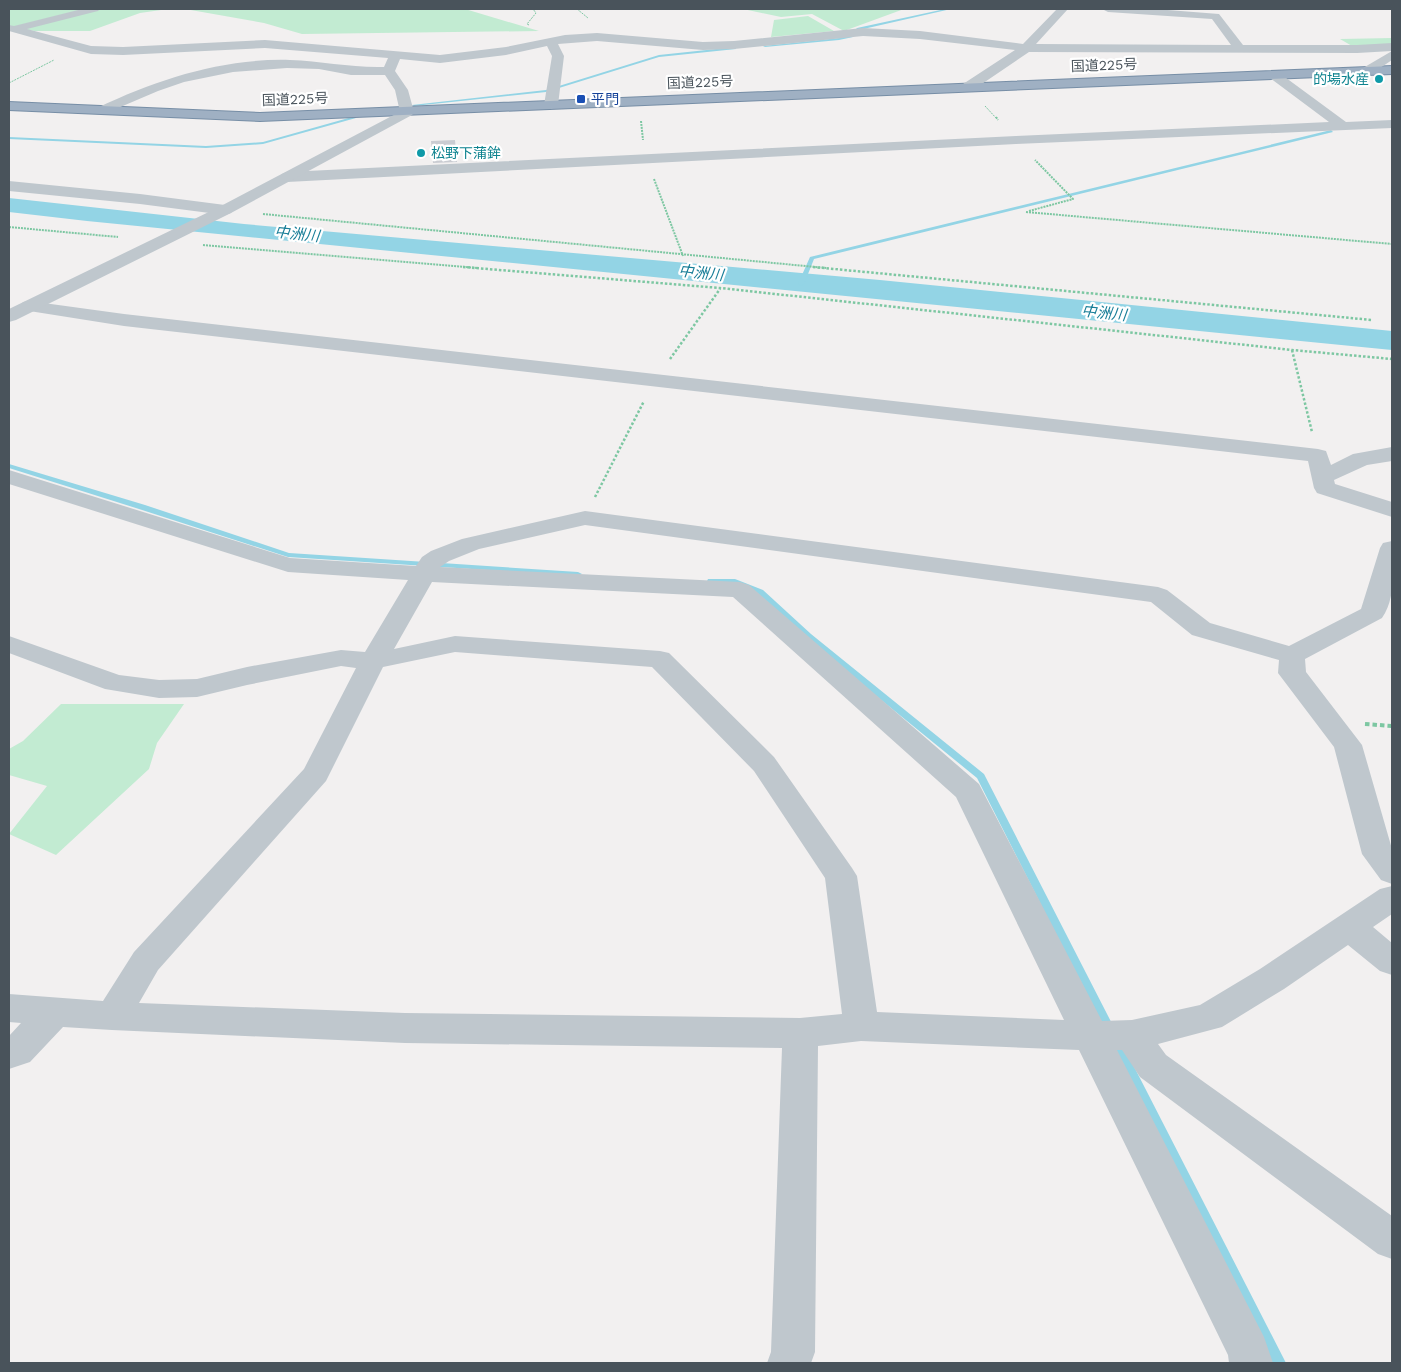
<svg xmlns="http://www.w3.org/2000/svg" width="1401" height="1372" viewBox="0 0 1401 1372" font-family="'Work Sans','Noto Sans JP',sans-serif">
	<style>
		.green { fill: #c2ebd2 }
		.water { fill: #93d4e5 }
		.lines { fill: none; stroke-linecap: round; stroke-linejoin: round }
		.stream { fill: #93d4e5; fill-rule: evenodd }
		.building { fill: #caccd2 }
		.trunk-casing { stroke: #778ea6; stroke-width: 2 }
		.path-far3 { stroke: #7dc7a2; stroke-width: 1; stroke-dasharray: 2 1; stroke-linecap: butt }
		.path-far2 { stroke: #7dc7a2; stroke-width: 2; stroke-dasharray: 2 1; stroke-linecap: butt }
		.path-far1 { stroke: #7dc7a2; stroke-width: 2.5; stroke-dasharray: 2.5 2; stroke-linecap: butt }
		.path { stroke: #7dc7a2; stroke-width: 4; stroke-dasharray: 4.5 3; stroke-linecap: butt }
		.minor { fill: #bfc7cd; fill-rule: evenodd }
		.tertiary { fill: #bfc7cd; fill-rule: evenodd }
		.trunk { fill: #9fb0c3; fill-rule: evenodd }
		.culture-dot { fill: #0f9aa8; stroke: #fff; stroke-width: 2 }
		.transit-dot { fill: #1a4fb4; stroke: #fff; stroke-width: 2 }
		.labels { text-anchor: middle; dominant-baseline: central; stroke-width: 4.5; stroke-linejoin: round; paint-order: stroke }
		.far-street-label { font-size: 14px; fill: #49535b; stroke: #fff }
		.far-culture-label { font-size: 14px; fill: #0d838f; stroke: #fff; text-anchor: end }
		.far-transit-label { font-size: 14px; fill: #164399; stroke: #fff; text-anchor: start }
		.far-water-label { font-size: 15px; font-style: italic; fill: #197e98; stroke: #fff }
	</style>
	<rect width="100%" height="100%" fill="#f2f0f0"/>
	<!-- green -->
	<path class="green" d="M9,9h159l-28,4 -50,18h-55l-26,-4z
		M185,9h280l74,22 -237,3 -38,-11z
		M743,9h161l-60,22 -32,-17 -31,3z
		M808,16l26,15 -63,6 3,-17z
		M1392,38v6l-40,2 -12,-7z
		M61,704h123l-27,39 -8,26 -93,86 -47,-21 38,-48 -38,-11v-26l14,-8z"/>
	<!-- water -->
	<path class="water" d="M9,198l235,26 636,56 512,51v19l-1305,-129 -78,-9z"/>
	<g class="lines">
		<!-- stream -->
		<path class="stream" d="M945,9h6l-92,21 -6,7 -14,3 -74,7 -2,-1 76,-8 12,-3 6,-7z
			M735,47l1,2 -77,8 -113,35 -132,14 -2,-1 134,-15 113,-35z
			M352,117l4,1 -93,26 -57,4 -197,-9v-2l197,9 57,-4z
			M1331,130l2,2 -519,127 -10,25 -3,2 -3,-2 12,-27z
			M9,464l136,41 144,48 289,19 4,2 -4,2 -290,-19 -149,-48 -130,-41z
			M708,579h27l28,11 48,44 173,140 302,589h-14l-295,-585 -172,-140 -48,-44 -23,-11h-26l-1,-2z"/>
	</g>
	<!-- building -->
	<path class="building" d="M455,140l2,22 -24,1 -2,-22z"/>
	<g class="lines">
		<defs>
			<path id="trunk" d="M1392,66v8l-1132,47 -251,-11v-8l251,11z"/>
		</defs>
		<!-- trunk casing -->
		<use href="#trunk" class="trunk-casing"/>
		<!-- path-far3 -->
		<path class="path-far3" d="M577,9l11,9
			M529,25l-2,-1 9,-11 -3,-4
			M9,83l45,-23
			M985,106l12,13"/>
		<!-- path-far2 -->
		<path class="path-far2" d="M996,117l2,3
			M641,121l2,19
			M654,179l29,77
			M1029,211l44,-12 -38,-39
			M1026,212l366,32
			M263,214l563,54
			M9,227l109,10
			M203,245l275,23"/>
		<!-- path-far1 -->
		<path class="path-far1" d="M463,267l257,21 572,62 100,9
			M813,267l559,53
			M1292,350l20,82
			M670,359l50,-70
			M595,497l49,-96"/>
		<!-- path -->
		<path class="path" d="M1365,724l27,2"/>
		<!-- minor -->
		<path class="minor" d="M82,9h18l-2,2 -71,18 64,17 32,1 142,-7 175,15 66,-8 59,-12 32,-2 106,9 31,-1 129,-13 57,3 103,13 34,-35h11l-32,35 195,1 -19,-26 -104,-7 -6,-3h53l64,5 24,31h114l35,-2v8l-35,2 -328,-1 -56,38 -5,1 -6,-4 1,-3 52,-34 -95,-11 -57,-3 -129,13 -31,1 -106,-9 -39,3 6,12 -6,49 -7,4 -7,-4 8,-49 -5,-10 -41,9 -66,8 -40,-4 -5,12 13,19 6,22 -7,4 -7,-4 -5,-22 -10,-15h-34l-32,-6 -32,-1 -54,4 -49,10 -26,9 -54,23 -5,-1 -2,-3 2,-3c59,-28 124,-49 191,-47 32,1 62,8 94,7l4,-9 -123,-10 -142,7 -32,-1 -82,-23v-6l5,1z
			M1274,71l4,1 68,50 46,-2v8l-376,16 -729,38 -5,-2 -3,-3 3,-3 5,-2 729,-36 313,-14 -59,-44 -2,-3 2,-3z
			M9,181l131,13 85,11 6,2 2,3 -2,3 -6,2 -85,-11 -131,-13z
			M29,301l95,13 1194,135 8,2 5,14 22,-11 39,-7v14l-25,4 -33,15 1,4 57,18v15l-75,-24 -3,-5 -6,-27 -1184,-135 -101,-16 -3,-4 3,-4z
			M9,470l281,88 126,8 6,-9 9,-6 31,-12 123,-28 573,76 9,3 43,33 79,23 72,-37 19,-61 3,-5 9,-2c0,25 5,56 -10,77l-77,41 1,13 56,73 30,104v35l-11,-4 -19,-26 -28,-107 -56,-74 1,-13 -87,-25 -41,-33 -566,-77 -106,24 -30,12 -9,6 300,15 9,3 230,199 123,237 30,-1 68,-15 60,-36 120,-80 12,-3v28l-19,13 19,16v32l-12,-4 -32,-26 -64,44 -62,38 -64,17 8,11 226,161v43l-14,-5 -238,-177 -18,-27h-5l147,287 9,26h-44l-1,-8 -149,-305 -218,-9 -43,5 -3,306 -4,11h-44l4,-11 11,-304 -377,-5 -293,-13 -49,-3 -33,35 -21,7v-33l12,-13 -12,-1v-28l94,7 31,-49 170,-183 52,-101 -15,-2 -94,19 -50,12 -38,1 -54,-9 -96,-36v-17l110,39 40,5 38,-1 50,-12 94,-17 24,2 43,-72 -120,-8 -279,-88zM432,582l301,15 223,200 108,223 -187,-8 -20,-136 -5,-8 -78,-111 -105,-104 -9,-2 -205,-15 -61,13zM455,652l197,15 102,104 71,107 17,136 -42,4 -395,-5 -266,-10 19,-33 168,-189 57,-114z"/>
		<!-- tertiary -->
		<path class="tertiary" d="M1392,51v9l-21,14h-8l-2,-3 2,-3z
			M407,108l5,1 2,3 -2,3 -181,98 -215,107 -7,2v-13l210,-102z"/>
		<!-- trunk -->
		<use href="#trunk" class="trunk"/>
	</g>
	<!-- markers -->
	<g class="culture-dot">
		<circle cx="1379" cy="79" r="5"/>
		<circle cx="421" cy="153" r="5"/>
	</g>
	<rect class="transit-dot" x="576" y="94" width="10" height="10" rx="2.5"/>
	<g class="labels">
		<!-- far-street labels -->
		<g class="far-street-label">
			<text transform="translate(1104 65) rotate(-2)">国道225号</text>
			<text transform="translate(700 82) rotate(-2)">国道225号</text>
			<text transform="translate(295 99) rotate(-2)">国道225号</text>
		</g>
		<!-- far-culture labels -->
		<g class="far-culture-label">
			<text x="1369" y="79">的場水産</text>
			<text x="431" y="153" text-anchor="start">松野下蒲鉾</text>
		</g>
		<!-- far-transit labels -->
		<g class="far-transit-label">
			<text x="591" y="99">平門</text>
		</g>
		<!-- far-water labels -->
		<g class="far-water-label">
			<text transform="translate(297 234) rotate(6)">中洲川</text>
			<text transform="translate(701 273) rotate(6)">中洲川</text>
			<text transform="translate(1104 313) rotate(6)">中洲川</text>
		</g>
	</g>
	<!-- border -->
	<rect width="1401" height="1372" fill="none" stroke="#49535b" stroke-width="20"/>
</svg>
